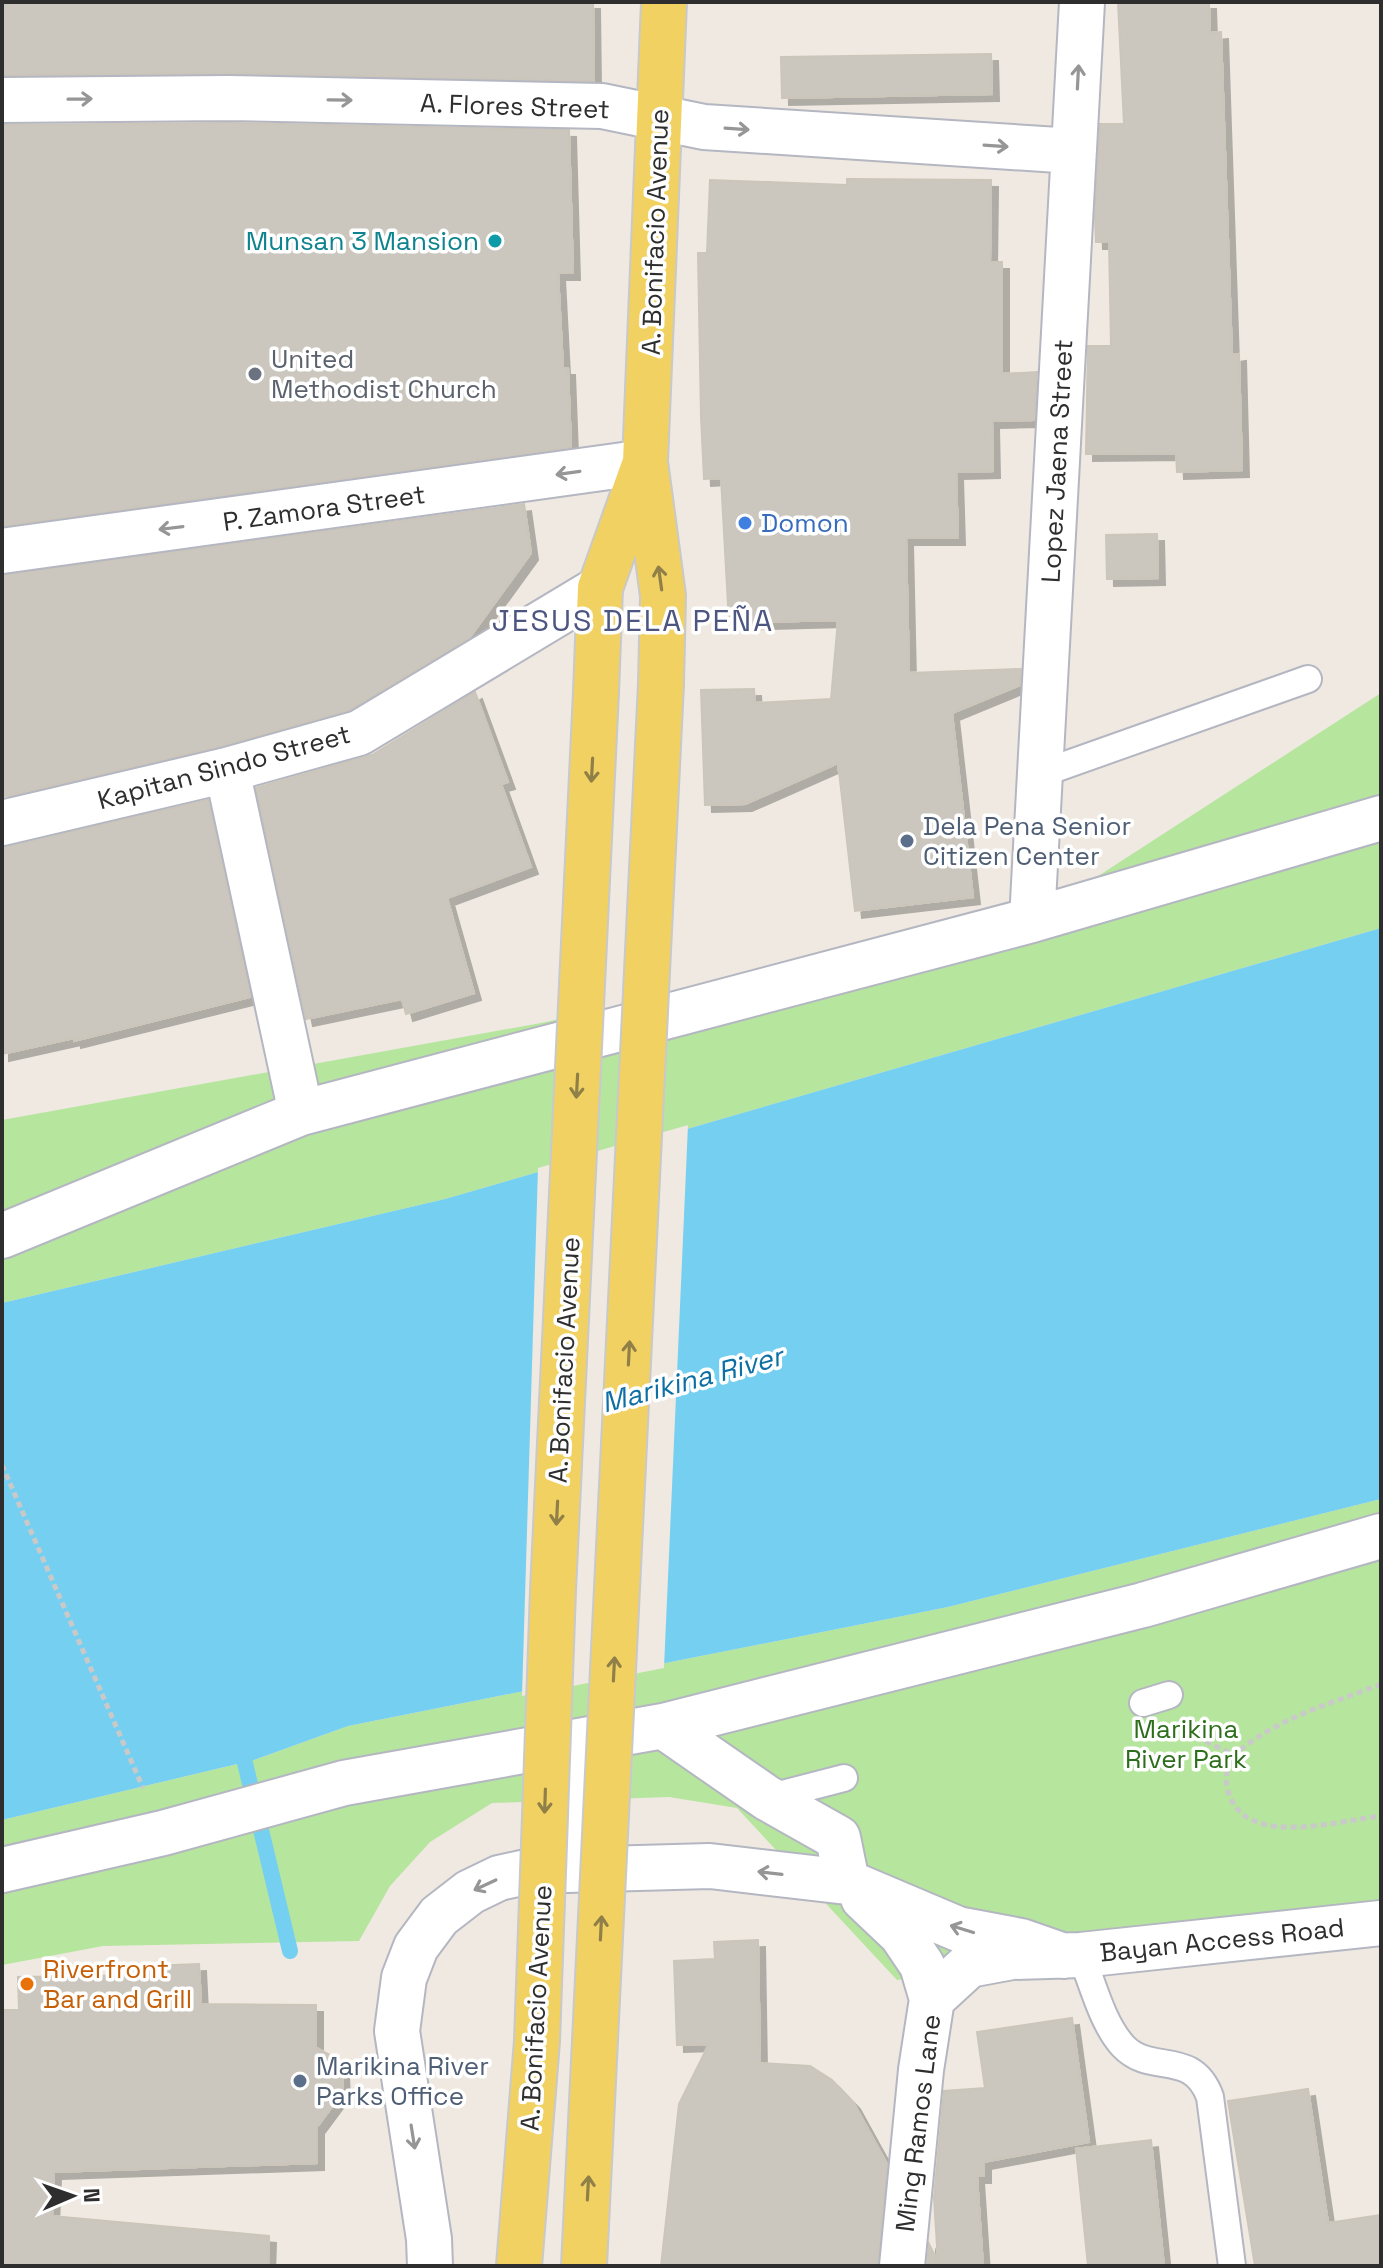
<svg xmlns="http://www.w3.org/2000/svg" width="1383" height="2268" viewBox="0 0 1383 2268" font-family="'Space Grotesk',sans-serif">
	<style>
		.green { fill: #b6e59e }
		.water { fill: #75cff0 }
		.pier { fill: #efe9e1 }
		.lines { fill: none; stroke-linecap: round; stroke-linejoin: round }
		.stream { stroke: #75cff0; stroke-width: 16 }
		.building { fill: #cbc7bf; stroke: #cbc5ba; stroke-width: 2; filter: url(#shadow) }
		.lane-casing { stroke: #b4b7c1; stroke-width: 30 }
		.street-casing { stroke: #b4b7c1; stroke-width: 48 }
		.primary-casing { stroke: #c9c9c9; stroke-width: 48 }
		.path { stroke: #c9c9c9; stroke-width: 5; stroke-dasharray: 6 4; stroke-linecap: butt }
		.lane { stroke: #fff; stroke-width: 26 }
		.street { stroke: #fff; stroke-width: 44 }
		.primary { stroke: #f2d163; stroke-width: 44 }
		.primary-bridge-casing { stroke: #c9c9c9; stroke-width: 48; stroke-linecap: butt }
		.primary-bridge { stroke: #f2d163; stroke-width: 44 }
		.oneway { stroke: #969696 }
		.oneway2 { stroke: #908048 }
		.culture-dot { fill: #0f9aa8; stroke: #fff; stroke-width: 3 }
		.worship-dot { fill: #6b7280; stroke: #fff; stroke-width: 3 }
		.shop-dot { fill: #3f7fe0; stroke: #fff; stroke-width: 3 }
		.service-dot { fill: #5c6f8a; stroke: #fff; stroke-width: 3 }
		.food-dot { fill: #e8710a; stroke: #fff; stroke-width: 3 }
		.labels { text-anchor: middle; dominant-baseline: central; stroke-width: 7; stroke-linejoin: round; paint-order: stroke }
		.street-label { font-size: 26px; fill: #2e2e2e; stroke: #fff }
		.culture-label { font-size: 26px; fill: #0d838f; stroke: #fff; text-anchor: end }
		.worship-label { font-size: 26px; fill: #5b616d; stroke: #fff; text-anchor: start }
		.shop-label { font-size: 26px; fill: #366cbe; stroke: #fff; text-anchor: start }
		.service-label { font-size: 26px; fill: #4e5e75; stroke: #fff; text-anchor: start }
		.park-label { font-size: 26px; fill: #2c6e1b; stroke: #fff }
		.food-label { font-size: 26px; fill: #c56008; stroke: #fff; text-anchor: start }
		.water-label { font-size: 28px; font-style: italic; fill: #0d6fa3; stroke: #fff }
		.quarter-label { font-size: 30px; letter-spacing: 2px; fill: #4d5680; stroke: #fff }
	</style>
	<defs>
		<filter id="shadow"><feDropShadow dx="7" dy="7" stdDeviation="0" flood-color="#0004"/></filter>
	</defs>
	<rect width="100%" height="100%" fill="#efe9e1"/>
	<!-- green -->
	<path class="green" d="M1381,693v235l-936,271 -443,104v-183l539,-97 152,-32 399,-111z
		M1381,1499v405l-484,76 -160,-172 -68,-11 -177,6 -62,39 -40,44 -31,55 -256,5 -101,19v-145l252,-60 94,-34 600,-119z"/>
	<!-- water -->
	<path class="water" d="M1381,928v571l-433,108 -600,119 -94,34 -252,60v-517l443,-104z"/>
	<!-- pier -->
	<path class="pier" d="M688,1125l-24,543 -142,28 16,-528z"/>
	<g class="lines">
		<!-- stream -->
		<path class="stream" d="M240,1742l50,209"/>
	</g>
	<!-- building -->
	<path class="building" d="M2,2h591l1,79 -365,-8 -227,2z
		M1118,2h91l1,31 11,-1 11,323 7,-1 3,116 -65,2 -1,-19 -90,1 2,-108h23l-2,-104h-13l-1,-26 5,-92h24z
		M991,54l1,40 -210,4 -1,-41z
		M228,123l341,7 4,143h-15l5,95h5l3,79 -569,79v-401z
		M847,179l144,1 -1,82h12v112l35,-2 -3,48 -42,1 1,50 -37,1 2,66h-52l3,135 112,-4 -1,16 -68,28 21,184 -118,14 -17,-148 -93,41 -40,1 -4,-115 53,-1 1,14 76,-4 7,-79 -109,3 -8,-145 -17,1 -3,-62 -3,-164h9l3,-73 137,5z
		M524,504l7,49 -61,84 -121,73 -128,36 -219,51v-222z
		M1157,534l1,44 -51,1 -1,-44z
		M475,692l33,90 -7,2 30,83 -84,31 27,95 -68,21 -4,-15 -96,20 -50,-231 116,-33z
		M208,800l42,197 -176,44v-3l-72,16v-207z
		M758,1940l2,123 50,3 22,14 21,22 34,62 -10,102h-216l18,-162 30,-60 -32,1 -3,-84 41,-2 -1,-17z
		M199,1964l2,40 115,1v43l16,8 10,14 1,22 -26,35v36l-263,9 -2,44 217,20 -1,30h-153v-3l-113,3v-256h17l-1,-33 130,-2v-9z
		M1072,2018l17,124 -105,20v14h-7l6,90h-56l2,-22 9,18 -4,-64 10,-107 41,-3 -8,-56z
		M1308,2089l20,134 53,-8v51h-126l-27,-165z
		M1151,2140l13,126h-76l-12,-117z"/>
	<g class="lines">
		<defs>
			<path id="lane" d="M1040,774l268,-95
				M1143,1703l26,-8
				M767,1798l77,-20
				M1081,1955c12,29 21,68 42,91 28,30 69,2 87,51l22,169"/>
			<path id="street" d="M2,100l226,-2 374,8 102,21 370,24
				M2,551l643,-89
				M227,770l74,343
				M2,823l225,-53 132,-37 241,-145
				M1032,920l50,-918
				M2,1236l299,-123 731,-193 349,-102
				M663,1726l104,72 71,40 9,44
				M2,1870l161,-37 181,-50 319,-57 480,-121 238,-69
				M580,1870l2,-129
				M863,1898l38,36 21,31 10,34 -11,71 -19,196
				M932,1999l37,-34 43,-8 69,-2 300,-32
				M430,2266l-1,-27 -32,-208 7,-53 12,-31 23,-31 31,-24 29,-14 32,-7 179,-5 137,16 111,47 63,12 43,15"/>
			<path id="primary" d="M661,684l2,-88 -18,-134 19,-460
				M596,692l4,-104 43,-120"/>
		</defs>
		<!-- lane casing -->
		<use href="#lane" class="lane-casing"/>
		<!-- street casing -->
		<use href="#street" class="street-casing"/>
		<!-- primary casing -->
		<use href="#primary" class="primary-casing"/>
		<!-- path -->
		<path class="path" d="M2,1465l141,323
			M1381,1684c-48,19 -104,34 -143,68 -11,10 -14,26 -10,39 16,58 108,30 153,25
			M1191,1728l10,11 33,16"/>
		<!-- lane -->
		<use href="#lane" class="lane"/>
		<!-- street -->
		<use href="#street" class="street"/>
		<!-- primary -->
		<use href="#primary" class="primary"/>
		<defs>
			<path id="primary-bridge" d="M519,2266l18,-225 16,-451 43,-898
				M584,2266l77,-1582"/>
		</defs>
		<!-- primary-bridge casing -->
		<use href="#primary-bridge" class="primary-bridge-casing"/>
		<!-- primary-bridge -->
		<use href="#primary-bridge" class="primary-bridge"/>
	</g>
	<!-- one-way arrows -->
	<defs><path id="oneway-shaft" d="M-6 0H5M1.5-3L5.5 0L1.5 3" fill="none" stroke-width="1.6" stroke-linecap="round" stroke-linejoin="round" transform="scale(2)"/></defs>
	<g class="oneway">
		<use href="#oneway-shaft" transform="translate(1078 77) rotate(-87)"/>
		<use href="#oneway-shaft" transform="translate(80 99) rotate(-1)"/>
		<use href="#oneway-shaft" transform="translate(340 100) rotate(1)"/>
		<use href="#oneway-shaft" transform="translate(737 129) rotate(4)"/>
		<use href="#oneway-shaft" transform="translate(996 146) rotate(4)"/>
		<use href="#oneway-shaft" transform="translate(568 473) rotate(172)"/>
		<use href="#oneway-shaft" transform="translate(171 528) rotate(173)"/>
		<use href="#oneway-shaft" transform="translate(770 1873) rotate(-173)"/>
		<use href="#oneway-shaft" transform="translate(485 1885) rotate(155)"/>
		<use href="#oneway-shaft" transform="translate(962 1929) rotate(-163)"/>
		<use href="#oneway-shaft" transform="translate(413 2137) rotate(81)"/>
	</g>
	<g class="oneway2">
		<use href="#oneway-shaft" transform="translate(660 578) rotate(-98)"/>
		<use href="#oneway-shaft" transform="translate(592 770) rotate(93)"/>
		<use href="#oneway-shaft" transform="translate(577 1086) rotate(93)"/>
		<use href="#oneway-shaft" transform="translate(629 1353) rotate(-87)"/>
		<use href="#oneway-shaft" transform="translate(557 1513) rotate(93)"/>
		<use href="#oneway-shaft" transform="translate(614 1669) rotate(-87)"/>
		<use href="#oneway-shaft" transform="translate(545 1801) rotate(92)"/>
		<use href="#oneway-shaft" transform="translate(601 1928) rotate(-87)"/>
		<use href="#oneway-shaft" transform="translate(588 2188) rotate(-87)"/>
	</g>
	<!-- markers -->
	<circle class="culture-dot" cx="495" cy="241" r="8"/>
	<circle class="worship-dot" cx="255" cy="374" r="8"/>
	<circle class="shop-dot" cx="745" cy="523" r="8"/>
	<g class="service-dot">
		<circle cx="907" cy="841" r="8"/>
		<circle cx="300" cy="2081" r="8"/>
	</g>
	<circle class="food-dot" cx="27" cy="1984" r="8"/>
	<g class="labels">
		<!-- street labels -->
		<g class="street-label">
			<text transform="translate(515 106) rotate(2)">A. Flores Street</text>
			<text transform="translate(655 232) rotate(-88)">A. Bonifacio Avenue</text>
			<text transform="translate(1057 461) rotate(-87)">Lopez Jaena Street</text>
			<text transform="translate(324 508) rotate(-8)">P. Zamora Street</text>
			<text transform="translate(224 767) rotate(-15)">Kapitan Sindo Street</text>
			<text transform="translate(564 1360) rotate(-87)">A. Bonifacio Avenue</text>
			<text transform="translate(1222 1940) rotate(-6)">Bayan Access Road</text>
			<text transform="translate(536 2008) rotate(-87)">A. Bonifacio Avenue</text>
			<text transform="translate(918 2123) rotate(-83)">Ming Ramos Lane</text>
		</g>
		<!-- culture labels -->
		<g class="culture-label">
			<text x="479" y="241">Munsan 3 Mansion</text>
		</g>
		<!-- worship labels -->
		<g class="worship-label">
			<text x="271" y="359">United<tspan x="271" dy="30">Methodist Church</tspan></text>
		</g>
		<!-- shop labels -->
		<g class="shop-label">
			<text x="761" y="523">Domon</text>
		</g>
		<!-- service labels -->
		<g class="service-label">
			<text x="923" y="826">Dela Pena Senior<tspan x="923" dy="30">Citizen Center</tspan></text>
			<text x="316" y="2066">Marikina River<tspan x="316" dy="30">Parks Office</tspan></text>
		</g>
		<!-- park labels -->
		<g class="park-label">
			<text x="1186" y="1729">Marikina<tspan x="1186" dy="30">River Park</tspan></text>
		</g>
		<!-- food labels -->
		<g class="food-label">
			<text x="43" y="1969">Riverfront<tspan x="43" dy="30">Bar and Grill</tspan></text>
		</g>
		<!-- water labels -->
		<g class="water-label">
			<text transform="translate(692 1379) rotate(-15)">Marikina River</text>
		</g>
		<!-- quarter labels -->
		<g class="quarter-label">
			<text x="633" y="620">JESUS DELA PEÑA</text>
		</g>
	</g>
	<!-- border -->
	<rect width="1383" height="2268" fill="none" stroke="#2e2e2e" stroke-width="8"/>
	<!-- north arrow -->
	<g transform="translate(72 2196) rotate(88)" stroke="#ffffff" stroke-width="6" paint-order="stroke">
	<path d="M0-6L14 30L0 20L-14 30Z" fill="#2e2e2e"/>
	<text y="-12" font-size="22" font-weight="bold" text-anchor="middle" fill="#2e2e2e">N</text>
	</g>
</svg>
